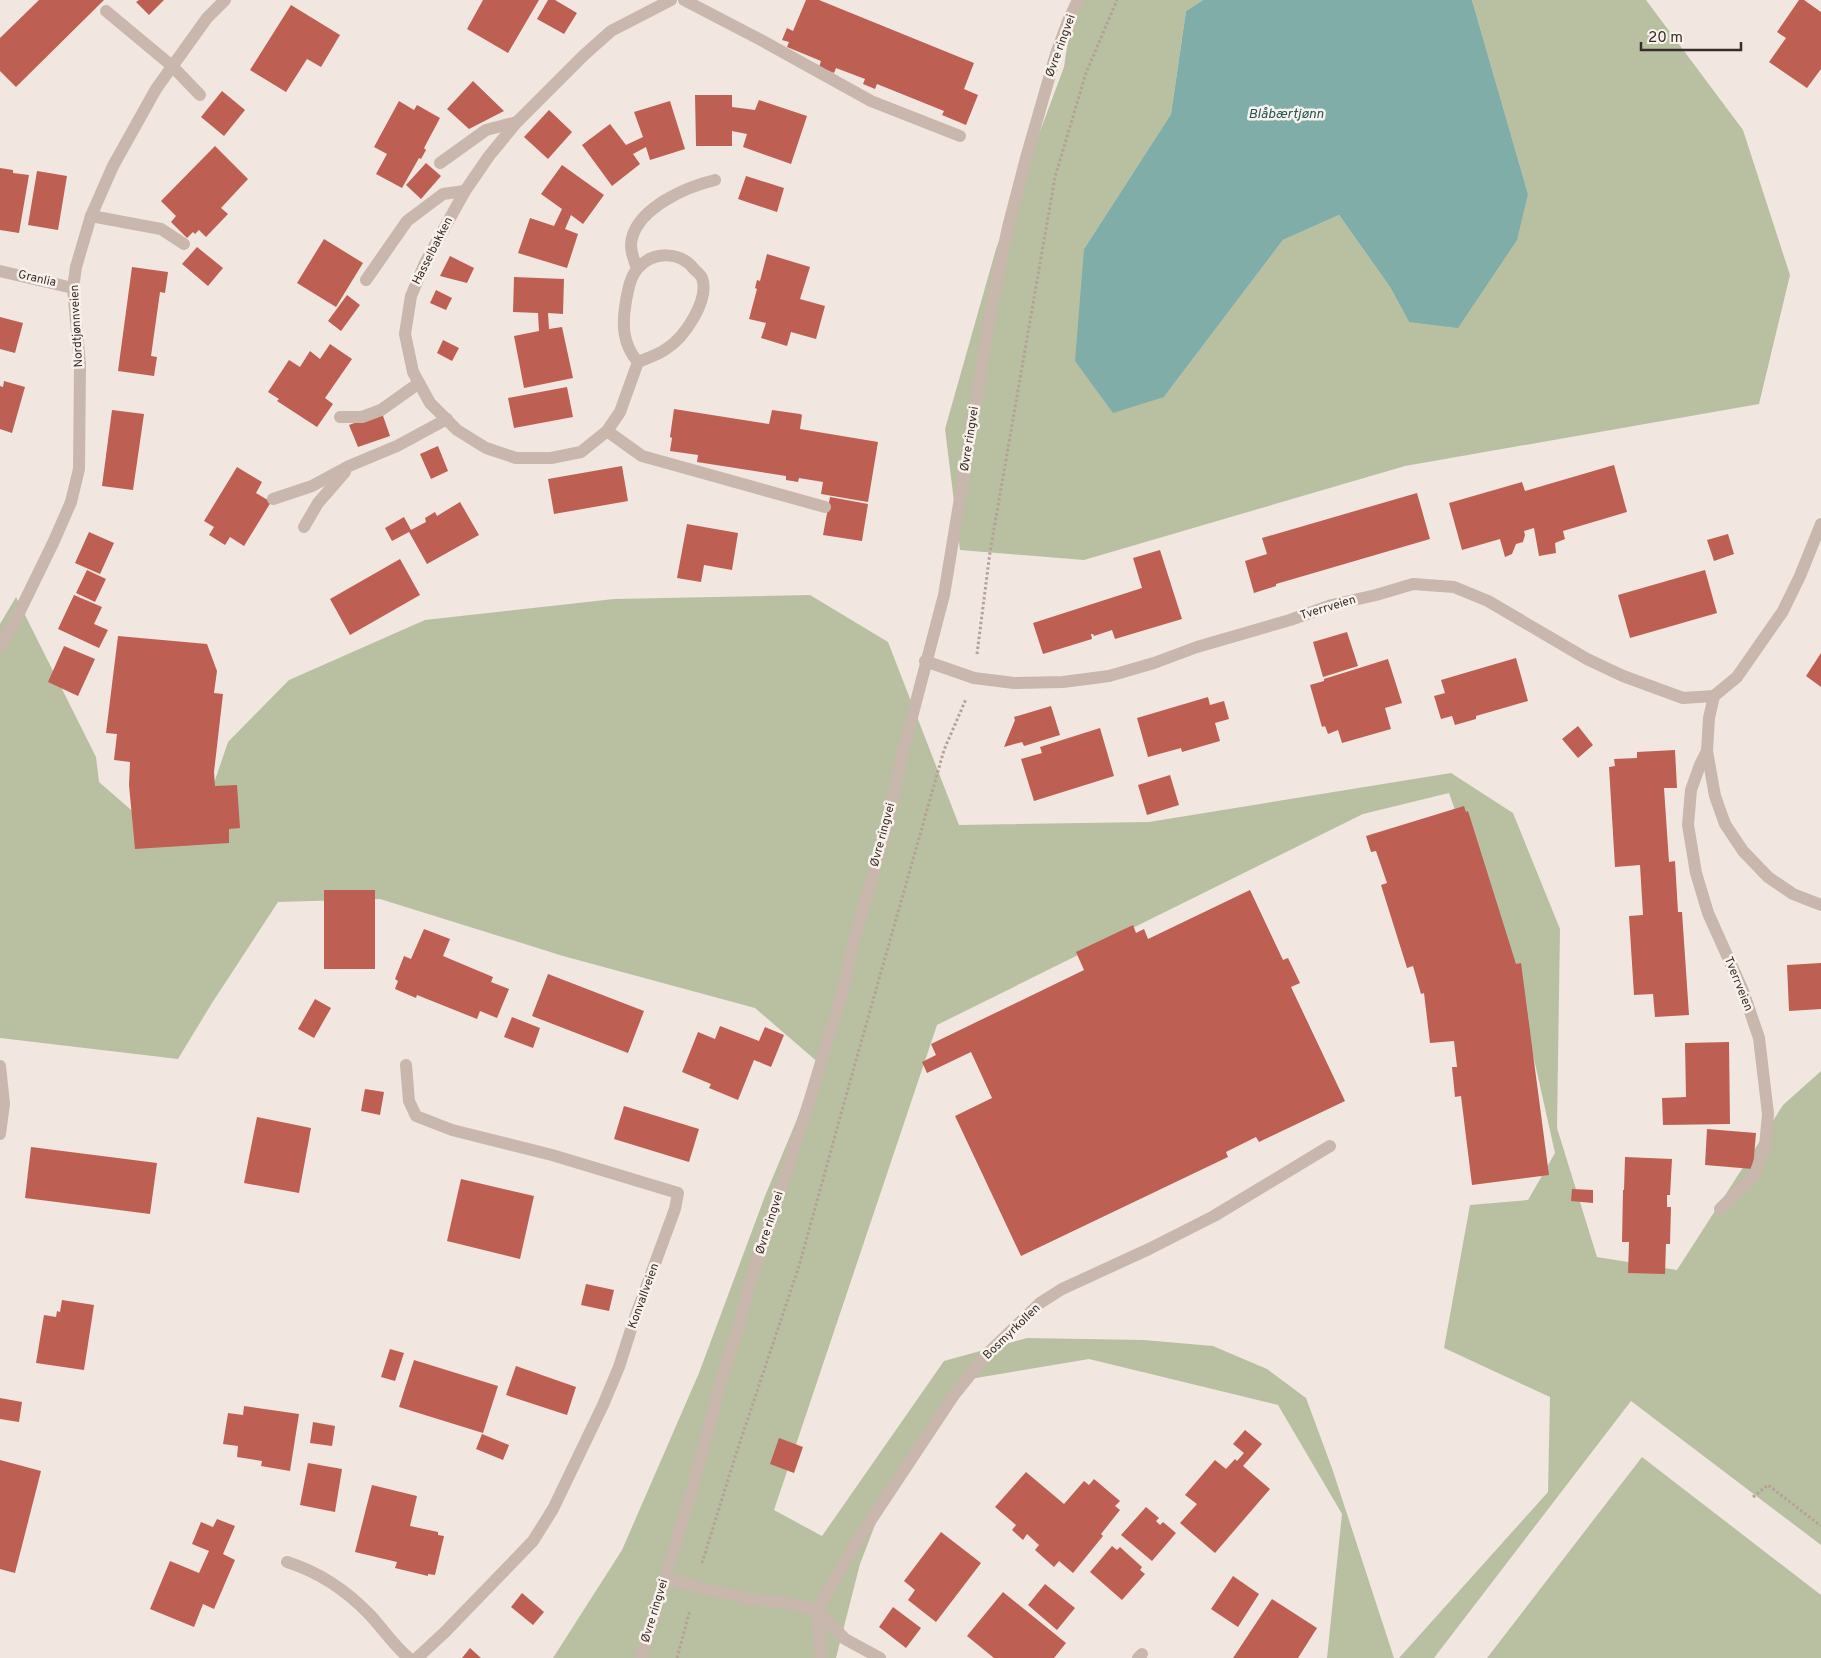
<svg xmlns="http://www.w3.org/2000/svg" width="1821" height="1658" font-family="Overpass,sans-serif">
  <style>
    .green { fill: #b9c0a1 }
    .water { fill: #81ada9 }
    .building { fill: #bd5f52 }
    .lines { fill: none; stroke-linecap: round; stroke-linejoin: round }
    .path { stroke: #b5a097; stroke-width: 3; stroke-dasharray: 2.5 2.5; stroke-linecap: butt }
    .minor { stroke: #c9b6ac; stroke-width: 12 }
    .labels { text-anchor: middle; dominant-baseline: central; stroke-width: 5; stroke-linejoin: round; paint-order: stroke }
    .street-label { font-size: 12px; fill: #382d2b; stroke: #f9f2ec }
    .water-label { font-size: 14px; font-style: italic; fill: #235754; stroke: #f9f2ec }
  </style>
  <rect width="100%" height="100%" fill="#f1e7e0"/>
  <g class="green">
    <polygon points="1074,0 1203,0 1186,11 1171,114 1084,249 1164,397 1283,240 1339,215 1390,287 1409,322 1528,194 1472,0 1646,0 1743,130 1790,275 1759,404 1405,466 1084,560 960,550 945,429 996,249 1064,67"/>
    <polygon points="810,595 888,642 959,825 1149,822 1451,773 1513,813 1560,929 1557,1128 1597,1257 1677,1270 1783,1105 1821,1071 1821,1545 1631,1401 1434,1658 1399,1658 1548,1492 1550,1397 1444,1348 1470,1205 1528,1200 1555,1153 1520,996 1449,793 1363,814 937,1025 774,1510 822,1536 944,1361 1027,1338 1144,1340 1213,1346 1267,1369 1306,1398 1333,1471 1394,1658 1327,1658 1342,1514 1278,1405 1089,1359 964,1380 880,1512 860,1564 836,1658 553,1658 622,1550 699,1373 765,1196 820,1064 755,1008 563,956 380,899 278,902 212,1003 178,1059 0,1038 0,624 16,597 96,757 99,782 145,822 213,786 228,742 289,680 425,620 614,599"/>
    <polygon points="1642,1457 1821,1595 1821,1658 1487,1658"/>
  </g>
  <polygon class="water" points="1203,0 1472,0 1528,194 1517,240 1458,328 1409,322 1390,287 1339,215 1283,240 1164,397 1113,413 1075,361 1084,249 1171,114 1186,11"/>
  <g class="building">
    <polygon points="39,0 104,0 16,87 0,71 0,38"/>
    <polygon points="139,0 164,0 149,15 136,2"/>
    <polygon points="483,0 539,0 508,53 467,29"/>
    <polygon points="548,0 555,0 577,13 564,34 537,19"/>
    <polygon points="806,0 819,0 974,63 964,89 978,95 966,125 942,115 944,111 877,84 875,89 863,84 865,79 836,68 834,73 819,67 821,61 787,47 789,42 782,40 787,28 793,31"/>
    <polygon points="1799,0 1804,0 1821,12 1821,69 1807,88 1769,62 1786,38 1777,32"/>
    <polygon points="291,5 340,35 321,67 307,59 286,92 250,70"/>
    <polygon points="473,81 504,111 469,129 447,109"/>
    <polygon points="222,91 245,110 224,136 201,117"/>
    <polygon points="695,95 732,95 732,107 755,110 759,100 807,116 791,164 743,147 747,134 732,131 732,146 696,146"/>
    <polygon points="399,101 414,110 417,105 440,118 424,148 426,150 421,159 419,158 402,188 376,174 387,154 374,147"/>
    <polygon points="670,101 685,149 650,160 646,147 633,154 640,164 612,186 582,145 610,124 626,145 643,137 634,112"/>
    <polygon points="549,110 572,132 548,159 524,137"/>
    <polygon points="215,146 248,179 221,208 228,214 206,237 199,230 195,234 193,232 187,238 171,222 176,216 161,201"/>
    <polygon points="426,163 441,176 421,199 406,185"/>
    <polygon points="562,165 604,195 583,224 571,215 565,229 578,234 567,268 518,253 530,218 554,226 562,209 541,194"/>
    <polygon points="0,168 13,170 13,173 29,175 19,233 0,230"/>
    <polygon points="37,171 67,176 58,230 28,225"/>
    <polygon points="746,176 784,188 777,212 738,199"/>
    <polygon points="324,239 363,263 336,307 297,283"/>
    <polygon points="197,247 223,268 208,286 182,264"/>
    <polygon points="767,254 810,267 800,299 825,306 816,339 791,332 787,346 761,338 766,323 749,319 757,289 755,288 757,280 760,281"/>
    <polygon points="450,256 474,268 467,283 440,276"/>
    <polygon points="132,267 168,272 165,293 160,292 151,356 157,357 154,376 118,371"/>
    <polygon points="514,277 564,279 563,314 548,313 549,329 562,327 573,378 524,388 514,336 539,331 538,313 513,312"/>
    <polygon points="436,290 452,298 446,310 430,303"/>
    <polygon points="347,295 360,305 341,331 328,321"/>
    <polygon points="0,317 23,323 15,353 0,349"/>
    <polygon points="443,340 459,348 452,361 437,353"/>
    <polygon points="330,344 352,359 325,398 333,404 317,427 277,401 279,399 268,392 289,360 300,367 310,351 320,359"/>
    <polygon points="4,381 25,387 12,433 0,429 0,386 3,387"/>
    <polygon points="567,387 573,417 514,428 508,398"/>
    <polygon points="674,409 769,424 772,410 800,414 802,415 800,429 878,442 868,502 821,494 823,482 799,478 798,482 786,480 786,476 697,462 698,455 670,451 672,438 670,437"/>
    <polygon points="112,410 144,414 133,490 102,486"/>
    <polygon points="382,413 390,436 358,447 349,425"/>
    <polygon points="438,446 448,471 431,479 420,454"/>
    <polygon points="1614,465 1627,512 1563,531 1565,539 1555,543 1556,553 1539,556 1534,528 1524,531 1525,535 1523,542 1516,544 1512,554 1505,557 1500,539 1462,550 1449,503 1522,482 1525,491"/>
    <polygon points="622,466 628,501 554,514 548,479"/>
    <polygon points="237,467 262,482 256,493 271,502 244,546 230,537 225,545 209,535 214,527 204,521"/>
    <polygon points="1417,493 1430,539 1276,584 1276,586 1254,593 1245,561 1267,554 1262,538"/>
    <polygon points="830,497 868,504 862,541 823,535"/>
    <polygon points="460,502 479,535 427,564 409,532 392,541 385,528 404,517 411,530 426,522 425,518 435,512 437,516"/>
    <polygon points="687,524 738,533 732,570 704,565 701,582 677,578"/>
    <polygon points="89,532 114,543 100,574 75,563"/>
    <polygon points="1728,534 1734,554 1714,561 1707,540"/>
    <polygon points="1160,550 1182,619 1115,639 1112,630 1094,636 1093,634 1091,634 1092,639 1043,654 1033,623 1142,588 1133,558"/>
    <polygon points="400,559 420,595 350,635 330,599"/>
    <polygon points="87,570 106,579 95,602 76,593"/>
    <polygon points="1705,570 1717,613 1630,638 1618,595"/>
    <polygon points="74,595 102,607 94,624 108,630 99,648 58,629"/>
    <polygon points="1347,632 1358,666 1323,677 1313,642"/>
    <polygon points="118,636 207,644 217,671 214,693 223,694 214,772 215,786 237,785 240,828 229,829 229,843 135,849 129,785 130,762 114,760 117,734 106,733"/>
    <polygon points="64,646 95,659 78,696 48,682"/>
    <polygon points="1821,653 1821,687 1806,676"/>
    <polygon points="1516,658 1528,701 1476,716 1476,719 1455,725 1452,716 1441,719 1434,696 1445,693 1441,680"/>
    <polygon points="1388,659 1402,703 1385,708 1391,729 1342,743 1338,730 1328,734 1325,726 1322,727 1310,685 1324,681 1324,679"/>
    <polygon points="1208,697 1210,705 1224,701 1229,719 1215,723 1220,741 1182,752 1181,748 1148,757 1137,718"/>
    <polygon points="1051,706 1060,735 1024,746 1022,742 1004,747 1015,720 1014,717"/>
    <polygon points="1578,726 1593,745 1578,758 1562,739"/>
    <polygon points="1100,728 1114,776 1034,801 1021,759 1042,753 1040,747"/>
    <polygon points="1675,750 1677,788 1664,788 1669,862 1675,861 1678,912 1682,912 1689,1015 1655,1017 1653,994 1634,995 1629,916 1643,915 1640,865 1615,867 1609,767 1615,766 1614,759 1637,758 1637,752"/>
    <polygon points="1170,775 1179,805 1147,815 1138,785"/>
    <polygon points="1464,806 1466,812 1468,811 1516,964 1521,963 1549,1175 1472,1185 1461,1096 1455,1097 1452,1067 1457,1067 1454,1041 1430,1043 1424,993 1421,994 1413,966 1407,968 1381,885 1387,883 1376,851 1371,852 1366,836"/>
    <rect x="324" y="890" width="51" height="79"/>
    <polygon points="1250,890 1283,960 1288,958 1300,983 1291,987 1345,1101 1259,1142 1256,1137 1226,1152 1228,1157 1021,1256 955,1116 992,1098 971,1052 927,1073 922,1062 936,1055 931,1044 1084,970 1076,952 1133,925 1136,933 1144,929 1148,939"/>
    <polygon points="424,929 450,939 443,956 493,977 491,982 509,989 497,1018 480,1011 477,1019 417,995 416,998 395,989 398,981 395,979 404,956 411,959"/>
    <polygon points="1821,963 1821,1009 1789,1011 1787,965"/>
    <polygon points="548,974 644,1011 628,1053 532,1016"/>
    <polygon points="315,999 331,1008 314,1038 298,1029"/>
    <polygon points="512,1017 540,1028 533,1048 504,1037"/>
    <polygon points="720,1026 759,1041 765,1027 784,1035 771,1067 754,1060 738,1100 709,1088 711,1084 682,1072 698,1032 715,1039"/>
    <polygon points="1729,1042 1730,1124 1663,1125 1662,1098 1686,1097 1685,1043"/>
    <polygon points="365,1089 384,1092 380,1115 361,1111"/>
    <polygon points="624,1106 699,1129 689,1162 614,1139"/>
    <polygon points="257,1117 311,1128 299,1193 244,1183"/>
    <polygon points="1707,1129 1756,1133 1753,1169 1705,1165"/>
    <polygon points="31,1147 157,1163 150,1214 25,1198"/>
    <polygon points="1625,1157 1672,1159 1670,1195 1667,1195 1667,1207 1671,1207 1670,1244 1666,1244 1665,1274 1628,1273 1629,1242 1622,1242 1623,1190 1624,1190"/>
    <polygon points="461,1179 534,1196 520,1259 447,1241"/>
    <polygon points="1572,1189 1593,1190 1593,1203 1571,1201"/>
    <polygon points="586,1284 614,1290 609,1311 581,1305"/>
    <polygon points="62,1300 94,1305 84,1370 36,1363 44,1315 56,1317 57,1311 60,1312"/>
    <polygon points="390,1349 404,1353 395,1381 381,1377"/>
    <polygon points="414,1360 498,1386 483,1433 399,1407"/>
    <polygon points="516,1366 576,1387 567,1415 506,1395"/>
    <polygon points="0,1398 22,1402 19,1422 0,1419"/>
    <polygon points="244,1406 299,1414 290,1471 261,1466 262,1461 237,1457 238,1446 223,1444 228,1413 243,1415"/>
    <polygon points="313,1422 335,1426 332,1446 310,1443"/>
    <polygon points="1245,1430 1262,1444 1243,1466 1270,1489 1215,1553 1180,1523 1197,1504 1185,1495 1215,1460 1226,1469 1235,1459 1237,1461 1244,1453 1233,1444"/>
    <polygon points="482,1434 509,1445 503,1460 476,1449"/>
    <polygon points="779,1438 803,1447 794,1473 770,1464"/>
    <polygon points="0,1460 41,1471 15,1573 0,1569"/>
    <polygon points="308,1463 342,1469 335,1512 300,1505"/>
    <polygon points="1026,1472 1064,1504 1084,1481 1089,1485 1094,1479 1120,1501 1115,1506 1120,1510 1101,1534 1103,1536 1073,1573 1059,1561 1054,1567 1035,1550 1039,1545 1027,1534 1023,1540 1012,1530 1016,1525 995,1507"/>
    <polygon points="372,1485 417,1496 410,1526 438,1532 438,1535 444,1536 435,1575 428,1574 428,1576 395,1568 397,1562 355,1552"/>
    <polygon points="1146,1507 1159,1518 1156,1521 1160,1525 1163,1522 1176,1533 1152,1561 1121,1535"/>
    <polygon points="217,1519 235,1526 223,1554 235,1560 214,1609 203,1604 194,1627 150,1609 170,1561 199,1573 209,1551 192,1544 201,1522 213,1527"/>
    <polygon points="941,1532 981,1563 936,1622 908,1600 915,1590 904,1581"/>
    <polygon points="1112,1546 1117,1550 1120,1547 1142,1567 1140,1570 1145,1574 1122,1600 1090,1572"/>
    <polygon points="1233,1576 1259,1594 1238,1627 1211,1609"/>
    <polygon points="1045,1584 1075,1608 1057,1630 1028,1605"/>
    <polygon points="1003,1592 1066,1643 1054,1658 994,1658 967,1636"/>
    <polygon points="522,1593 544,1612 533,1625 511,1607"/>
    <polygon points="1272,1599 1317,1628 1298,1658 1233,1658"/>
    <polygon points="893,1607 921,1628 906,1648 879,1627"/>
    <polygon points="470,1648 481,1658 462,1658"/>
  </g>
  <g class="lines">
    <g class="path">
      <polyline points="977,654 990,552 1055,177 1086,73 1117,0"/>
      <polyline points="1753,1497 1768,1485 1821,1526"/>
      <polyline points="702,1563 735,1457 799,1266 851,1078 944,750 966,699"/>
      <polyline points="677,1658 690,1610"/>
    </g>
    <g class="minor">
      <polyline points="684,0 761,40 871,101 960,136"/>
      <polyline points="106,11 172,66 200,95"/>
      <polyline points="440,163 486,130 517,122"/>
      <polyline points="91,216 161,229 184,244"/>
      <path d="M637,269C634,259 629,249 632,238C640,207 686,187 715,180"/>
      <polyline points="0,271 73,288"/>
      <polyline points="366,280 407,221 443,194 465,191"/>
      <path d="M638,362C622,344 622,323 626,301C628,290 630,277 638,268C653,251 680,251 694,269C696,271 701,275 702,278C710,300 684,338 666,349C658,355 647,358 638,362L620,412L607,431L581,452L551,458H516L486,448L457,430L430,403L413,372L405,334L411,296L425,263L465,191L489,156L517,122L583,56L611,31L671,0"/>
      <polyline points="340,417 362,417 381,410 419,383"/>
      <polyline points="607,431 642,456 825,507"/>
      <polyline points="273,499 312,486 349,466 397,446 447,419"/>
      <polyline points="304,527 318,503 345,472"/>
      <polyline points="0,647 16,619 54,541 71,502 79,469 80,365 73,288 76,267 91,216 113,166 156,89 207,18 225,0"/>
      <polyline points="925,661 974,678 1014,683 1063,682 1109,676 1154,663 1197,647 1290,620 1332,605 1376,595 1413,584 1454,587 1488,601 1587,659 1623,676 1683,698 1714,696 1737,677 1783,611 1800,576 1821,524"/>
      <polyline points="1714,696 1709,718 1707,751 1715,796 1725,824 1743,851 1768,877 1793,894 1821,905"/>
      <polyline points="1707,751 1700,765 1691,790 1688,825 1696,873 1708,913 1743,991 1759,1038 1768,1114 1765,1146 1755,1174 1720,1209"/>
      <polyline points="406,1065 409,1101 416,1116 452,1130 552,1155 678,1193 675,1209 633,1323 619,1367 603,1405 553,1509 533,1541 445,1632 417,1658"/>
      <polyline points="0,1066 4,1104 0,1134"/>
      <path d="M287,1562C319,1572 347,1591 370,1615C384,1630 394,1646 409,1658"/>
      <polyline points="665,1579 749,1599 783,1602 817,1610 857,1541 954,1395 986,1355 1040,1303 1062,1289 1149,1249 1214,1216 1330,1146"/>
      <polyline points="817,1610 845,1639 880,1658"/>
      <polyline points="817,1610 821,1658"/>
      <polyline points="641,1658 693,1486 724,1370 739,1326 750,1283 810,1099 845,983 852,946 888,824 901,759 944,595 992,304 1008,227 1026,158 1056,54 1068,21 1078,0"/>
      <polyline points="1138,1658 1142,1654"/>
    </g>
  </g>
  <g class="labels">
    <g class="street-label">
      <text transform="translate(1061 46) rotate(-70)">Øvre ringvei</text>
      <text transform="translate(433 251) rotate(-63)">Hasselbakken</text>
      <text transform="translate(37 279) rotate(13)">Granlia</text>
      <text transform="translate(77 326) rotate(-93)">Nordtjønnveien</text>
      <text transform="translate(970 439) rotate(-81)">Øvre ringvei</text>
      <text transform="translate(1328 608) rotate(-17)">Tverrveien</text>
      <text transform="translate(883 835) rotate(-75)">Øvre ringvei</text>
      <text transform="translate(1738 984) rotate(68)">Tverrveien</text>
      <text transform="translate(770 1223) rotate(-72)">Øvre ringvei</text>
      <text transform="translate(644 1296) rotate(-70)">Konvallveien</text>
      <text transform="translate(1012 1332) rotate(-44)">Bosmyrkollen</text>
      <text transform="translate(655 1611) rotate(-73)">Øvre ringvei</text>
    </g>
    <g class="water-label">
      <text x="1286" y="114">Blåbærtjønn</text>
    </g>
  </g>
  <path d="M1641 42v8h100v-8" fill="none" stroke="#382d2b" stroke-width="2.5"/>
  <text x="1648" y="42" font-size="15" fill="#382d2b" stroke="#f9f2ec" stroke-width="4" paint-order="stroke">20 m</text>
</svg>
